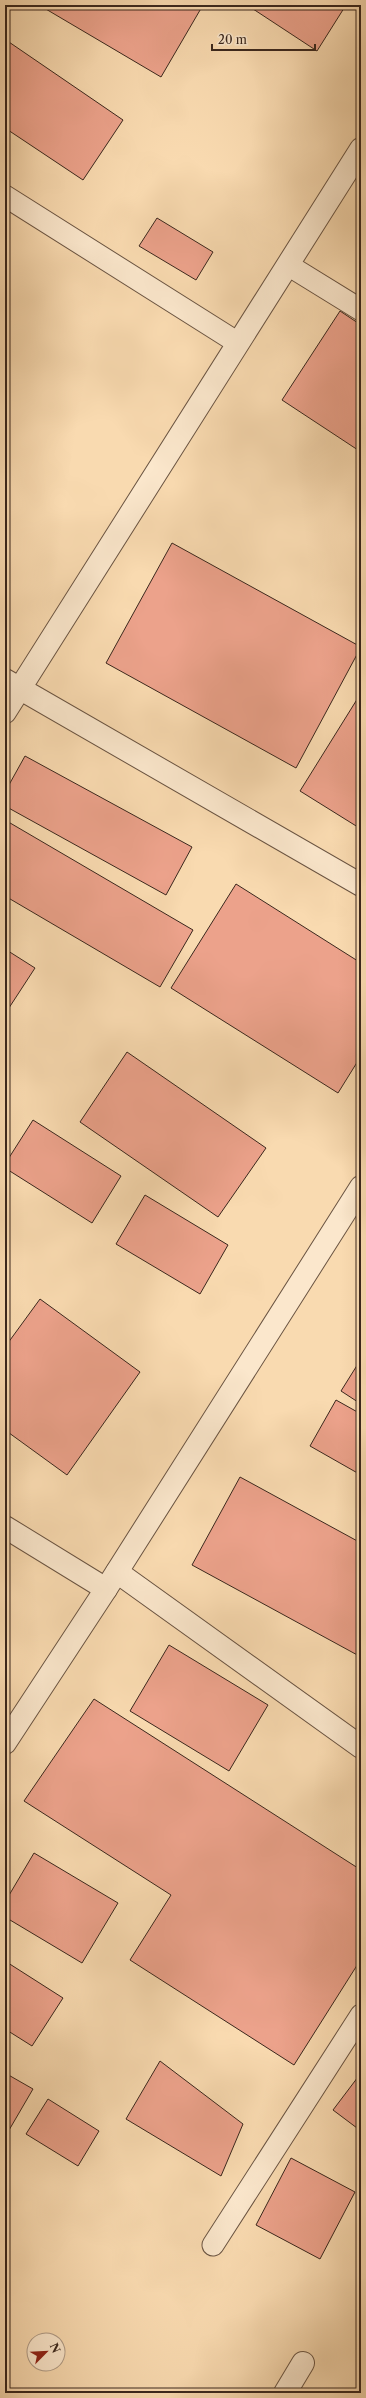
<svg xmlns="http://www.w3.org/2000/svg" width="366" height="2398" font-family="'Libre Caslon Text',serif">
  <style>
    .building { fill: #eca28b; stroke: #3a271d }
    .lines { fill: none; stroke-linecap: round; stroke-linejoin: round }
    .lane-casing { stroke: #6a5442; stroke-width: 23 }
    .street-casing { stroke: #6a5442; stroke-width: 24 }
    .lane { stroke: #fbe7cc; stroke-width: 21 }
    .street { stroke: #fbe7cc; stroke-width: 22 }
  </style>
  <rect width="100%" height="100%" fill="#f9dab0"/>
  <filter id="stains"><feTurbulence type="fractalNoise" baseFrequency=".005" numOctaves="4"/><feColorMatrix values="0 0 0 0 .2 0 0 0 0 .09 0 0 0 0 .02 0 0 0 .5 -.17"/></filter>
  <radialGradient id="worn" r=".72"><stop offset=".6" stop-color="#630" stop-opacity="0"/><stop offset="1" stop-color="#630" stop-opacity=".3"/></radialGradient>
  <g class="building">
    <polygon points="39,5 203,5 161,77"/>
    <polygon points="247,5 346,5 317,51"/>
    <polygon points="6,40 123,120 83,180 5,128"/>
    <polygon points="157,218 213,252 196,280 139,246"/>
    <polygon points="340,311 361,325 361,452 282,400"/>
    <polygon points="172,543 361,647 296,768 106,663"/>
    <polygon points="361,693 361,829 300,791"/>
    <polygon points="25,756 192,847 166,895 5,806 5,792"/>
    <polygon points="5,820 193,930 160,987 5,896"/>
    <polygon points="236,884 361,963 361,1056 338,1093 171,988"/>
    <polygon points="5,949 35,968 5,1014"/>
    <polygon points="127,1052 266,1148 218,1217 80,1122"/>
    <polygon points="33,1120 121,1176 92,1223 5,1168 5,1164"/>
    <polygon points="145,1195 228,1245 200,1294 116,1244"/>
    <polygon points="40,1299 140,1372 67,1475 5,1430 5,1347"/>
    <polygon points="361,1359 361,1404 341,1391"/>
    <polygon points="336,1400 361,1414 361,1475 310,1446"/>
    <polygon points="240,1477 361,1543 361,1657 192,1565"/>
    <polygon points="169,1645 268,1705 229,1771 130,1711"/>
    <polygon points="94,1699 361,1870 361,1959 294,2065 130,1960 171,1895 24,1801"/>
    <polygon points="34,1853 118,1903 82,1963 5,1917 5,1902"/>
    <polygon points="5,1961 63,1998 32,2046 5,2029"/>
    <polygon points="160,2061 243,2124 221,2176 126,2119"/>
    <polygon points="5,2073 33,2089 5,2137"/>
    <polygon points="361,2073 361,2131 333,2110"/>
    <polygon points="48,2099 99,2131 78,2166 26,2134"/>
    <polygon points="291,2158 355,2192 320,2259 256,2225"/>
  </g>
  <g class="lines">
    <g class="lane-casing">
      <g id="lane">
        <polyline points="5,196 238,343"/>
        <polyline points="288,265 361,310"/>
        <polyline points="213,2245 361,2015"/>
      </g>
    </g>
    <g class="street-casing">
      <g id="street">
        <polyline points="5,680 361,885"/>
        <polyline points="5,712 361,149"/>
        <polyline points="5,1527 106,1589"/>
        <polyline points="117,1572 361,1747"/>
        <polyline points="5,1743 106,1589 361,1187"/>
        <polyline points="285,2393 303,2363"/>
      </g>
    </g>
    <use href="#lane" class="lane"/>
    <use href="#street" class="street"/>
  </g>
  <rect width="366" height="2398" fill="none" stroke="#f9dab0" stroke-width="20"/>
  <rect x="6" y="6" width="354" height="2386" fill="none" stroke="#3a271d" stroke-width="2"/>
  <rect x="10" y="10" width="346" height="2378" fill="none" stroke="#3a271d"/>
  <g transform="translate(46 2352) rotate(66)"><circle r="19" fill="#fbe7cc" stroke="#ae9a86"/>
  <path d="M0-3L7 15L0 10L-7 15Z" fill="#8f2418"/>
  <text y="-6" font-size="11" font-weight="bold" text-anchor="middle" fill="#3a271d">N</text>
  </g>
  <path d="M212 44v6h103v-6" fill="none" stroke="#3a271d" stroke-width="2"/>
  <text x="218" y="44" font-size="12" fill="#3a271d" stroke="#fbe7cc" stroke-width="3" paint-order="stroke">20 m</text>
  <rect width="100%" height="100%" filter="url(#stains)"/>
  <rect width="100%" height="100%" fill="url(#worn)"/>
</svg>
